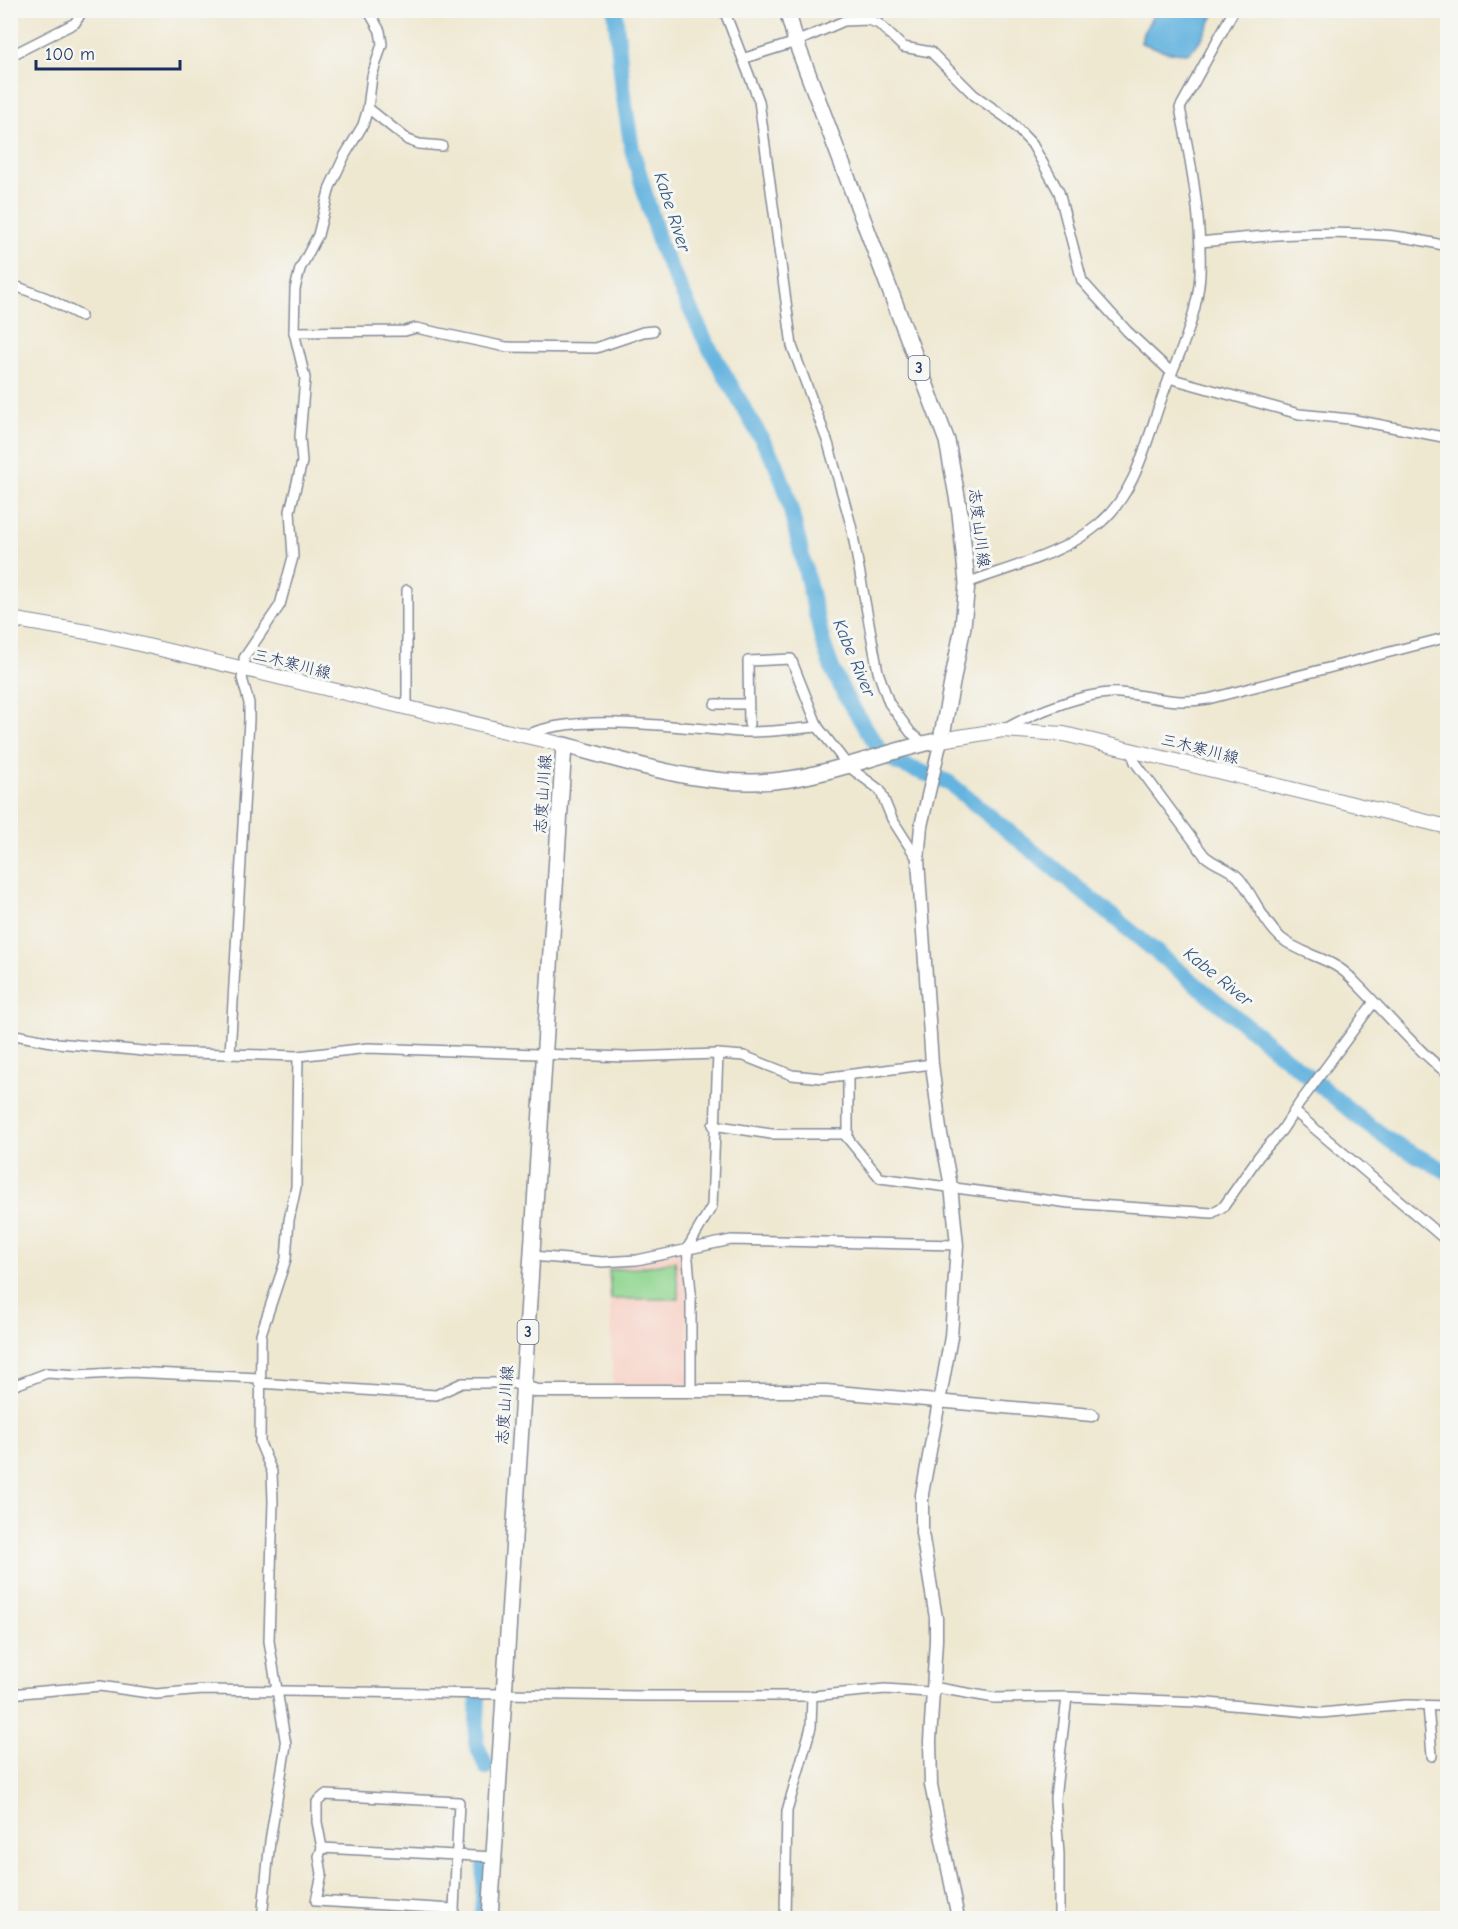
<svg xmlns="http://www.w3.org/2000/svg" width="1458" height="1929" font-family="'Comic Neue','Klee One',sans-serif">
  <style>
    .built { fill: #f7d1c6 }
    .green { fill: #90d690; stroke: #568277; stroke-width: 1.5 }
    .water { fill: #65b4df; stroke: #40729e; stroke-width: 1.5 }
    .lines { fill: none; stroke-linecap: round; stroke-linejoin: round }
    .river { stroke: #65b4df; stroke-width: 16 }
    .minor-casing { stroke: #858c98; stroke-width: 12 }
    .tertiary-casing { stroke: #858c98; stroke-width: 15 }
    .secondary-casing { stroke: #858c98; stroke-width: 16 }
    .primary-casing { stroke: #858c98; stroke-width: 18 }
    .minor { stroke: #fff; stroke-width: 9 }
    .tertiary { stroke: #fff; stroke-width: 12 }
    .secondary { stroke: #fff; stroke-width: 14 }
    .primary { stroke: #fff; stroke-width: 15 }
    .labels { text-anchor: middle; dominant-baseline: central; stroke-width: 6; stroke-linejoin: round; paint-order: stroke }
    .shield { fill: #f6f6f2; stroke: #5d6b8a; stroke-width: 1.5 }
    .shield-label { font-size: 15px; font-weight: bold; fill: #1b2f5e }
    .street-label { font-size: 16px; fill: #1b2f5e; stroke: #f6f6f2 }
    .water-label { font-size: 18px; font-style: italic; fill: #315785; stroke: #f6f6f2 }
  </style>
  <rect width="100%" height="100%" fill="#f6f6f2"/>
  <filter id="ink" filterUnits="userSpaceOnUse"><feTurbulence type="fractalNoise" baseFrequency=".0167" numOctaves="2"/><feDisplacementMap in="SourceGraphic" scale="12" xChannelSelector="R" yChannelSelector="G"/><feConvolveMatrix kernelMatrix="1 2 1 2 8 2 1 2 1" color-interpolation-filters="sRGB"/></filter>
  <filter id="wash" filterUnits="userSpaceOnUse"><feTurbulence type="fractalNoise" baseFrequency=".008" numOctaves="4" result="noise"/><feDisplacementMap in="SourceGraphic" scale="24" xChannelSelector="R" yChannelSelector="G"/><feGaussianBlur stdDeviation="1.35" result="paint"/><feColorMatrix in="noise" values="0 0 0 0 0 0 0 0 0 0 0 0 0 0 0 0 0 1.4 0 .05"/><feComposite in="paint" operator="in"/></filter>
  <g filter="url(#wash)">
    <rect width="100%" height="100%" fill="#efe8d1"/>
    <polygon class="built" points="681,1253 686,1256 689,1383 613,1384 608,1263"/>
    <polygon class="green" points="675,1261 679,1299 611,1299 609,1270 638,1268"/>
    <polygon class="water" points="1156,11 1156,10 1216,11 1202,38 1189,53 1168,52 1141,43 1143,33"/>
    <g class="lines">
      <g class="river">
        <polyline points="615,10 623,92 632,149 661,248 706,342 776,464 787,494 823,643 833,671 847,699 880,750 897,763 948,782 1362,1120 1395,1144 1448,1172"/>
        <polyline points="478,1697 476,1743 486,1767"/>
        <polyline points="482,1918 485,1866"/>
      </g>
    </g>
  </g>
  <g filter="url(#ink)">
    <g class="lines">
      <g class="minor-casing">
        <g id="minor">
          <polyline points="724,10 759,101 792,346 828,443 851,525 878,672 889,703 911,733 924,743"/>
          <polyline points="10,56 75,23 83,10"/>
          <polyline points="745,58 796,42 844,21 869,20 879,24 903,47 931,52 974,95 1008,119 1032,144 1059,192 1082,281 1127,331 1172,373"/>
          <polyline points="368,108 408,140 419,144 442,146"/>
          <path d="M1200,242C1260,236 1323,230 1384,235C1405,236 1427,242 1448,246"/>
          <polyline points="10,284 47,298 81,316"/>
          <polyline points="294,332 405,331 416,328 506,347 596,348 643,332 653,331"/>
          <polyline points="1169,378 1299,414 1350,419 1448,438"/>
          <path d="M967,583C1010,567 1064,554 1099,524C1141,489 1149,426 1169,379C1183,348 1198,309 1200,275C1202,219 1191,162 1180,108L1234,10"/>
          <polyline points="715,704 748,704"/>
          <polyline points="407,709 407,590"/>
          <polyline points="749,724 748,661 791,659 818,727"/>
          <path d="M1005,729C1033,713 1087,691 1120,693C1155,696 1171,705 1208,699L1448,637"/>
          <path d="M525,736C572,711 685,728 739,732C765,733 792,729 818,727L849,767L880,790L892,819L918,860"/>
          <path d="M1130,748L1135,762L1204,855C1214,865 1230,868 1239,878C1254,896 1263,922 1281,938C1301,955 1330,957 1349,976C1382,1008 1411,1045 1448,1074"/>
          <polyline points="10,1034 57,1043 154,1052 298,1056 368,1048 626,1057 718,1054 744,1056 792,1075 822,1078 932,1064"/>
          <polyline points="230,1054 249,720 249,703 242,678 245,669 244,658 280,605 293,557 290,511 302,462 300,437 305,378 294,332 295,289 300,269 318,235 330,187 345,155 363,125 368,108 372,76 382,44 380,31 368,10"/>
          <polyline points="848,1076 848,1138"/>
          <polyline points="1294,1111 1448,1242"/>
          <polyline points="713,1125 771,1134 844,1134 880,1178 1069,1203 1212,1213 1224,1206 1259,1156 1282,1130 1299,1104 1374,1002"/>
          <polyline points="532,1256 603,1262 637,1260 731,1240 957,1245"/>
          <polyline points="259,1383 436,1395 462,1383 512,1383 524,1387"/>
          <polyline points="10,1387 47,1373 78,1375 131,1372 259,1378"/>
          <polyline points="691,1390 691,1293 687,1249 712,1206 718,1054"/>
          <polyline points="10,1694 100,1686 156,1694 203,1690 642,1696 812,1696 885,1689 928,1692 938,1688 995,1698 1067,1697 1197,1702 1321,1713 1406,1705 1448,1706"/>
          <polyline points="1428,1706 1432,1756"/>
          <polygon points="325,1795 459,1802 454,1909 316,1901 322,1874 319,1856 322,1848 317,1822 317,1802"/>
          <polyline points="322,1848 494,1857"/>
          <polyline points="262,1918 270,1841 286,1745 269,1641 273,1501 272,1472 260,1443 261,1334 286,1259 289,1220 296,1187 298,1056"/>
          <polyline points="785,1918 787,1811 811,1727 812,1696"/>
          <polyline points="1059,1918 1059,1854 1055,1798 1067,1697"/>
        </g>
      </g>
      <g class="tertiary-casing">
        <g id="tertiary">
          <polyline points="941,740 921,826 918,860 932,1064 940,1129 951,1186 957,1245 951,1337 922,1494 922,1533 936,1618 936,1640 930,1741 931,1785 958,1918"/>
          <polyline points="524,1387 537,1391 826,1391 1092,1415"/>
        </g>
      </g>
      <g class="secondary-casing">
        <g id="secondary">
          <polyline points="10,619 93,633 564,745"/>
          <polyline points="941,740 1003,730 1064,734 1448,827"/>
        </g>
      </g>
      <g class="primary-casing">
        <path id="primary" d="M490,1918L564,745C636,764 715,791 790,779C842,771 889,750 941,740L963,626L967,583L960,513L947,441L796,42L787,10"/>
      </g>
      <use href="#minor" class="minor"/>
      <use href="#tertiary" class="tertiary"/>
      <use href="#secondary" class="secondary"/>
      <use href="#primary" class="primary"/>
    </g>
  </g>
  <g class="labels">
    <g class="shield">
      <rect x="908.5" y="356" width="21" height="24" rx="4.5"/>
      <rect x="517.5" y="1320" width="21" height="24" rx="4.5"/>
    </g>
    <g class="shield-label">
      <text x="919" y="368">3</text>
      <text x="528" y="1332">3</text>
    </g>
    <g class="street-label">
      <text transform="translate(979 528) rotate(83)">志度山川線</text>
      <text transform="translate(292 664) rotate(14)">三木寒川線</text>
      <text transform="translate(1200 749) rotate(14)">三木寒川線</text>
      <text transform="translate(543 794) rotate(-86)">志度山川線</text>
      <text transform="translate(505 1405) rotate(-86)">志度山川線</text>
    </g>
    <g class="water-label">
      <text transform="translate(672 212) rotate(72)">Kabe River</text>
      <text transform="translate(854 658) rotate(67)">Kabe River</text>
      <text transform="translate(1218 977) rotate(39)">Kabe River</text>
    </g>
  </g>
  <rect width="1458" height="1929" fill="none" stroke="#f6f6f2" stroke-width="36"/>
  <path d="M36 60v9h144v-9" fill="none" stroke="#1b2f5e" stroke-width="3"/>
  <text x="45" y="60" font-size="18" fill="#1b2f5e" stroke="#f6f6f2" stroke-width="4.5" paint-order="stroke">100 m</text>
</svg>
